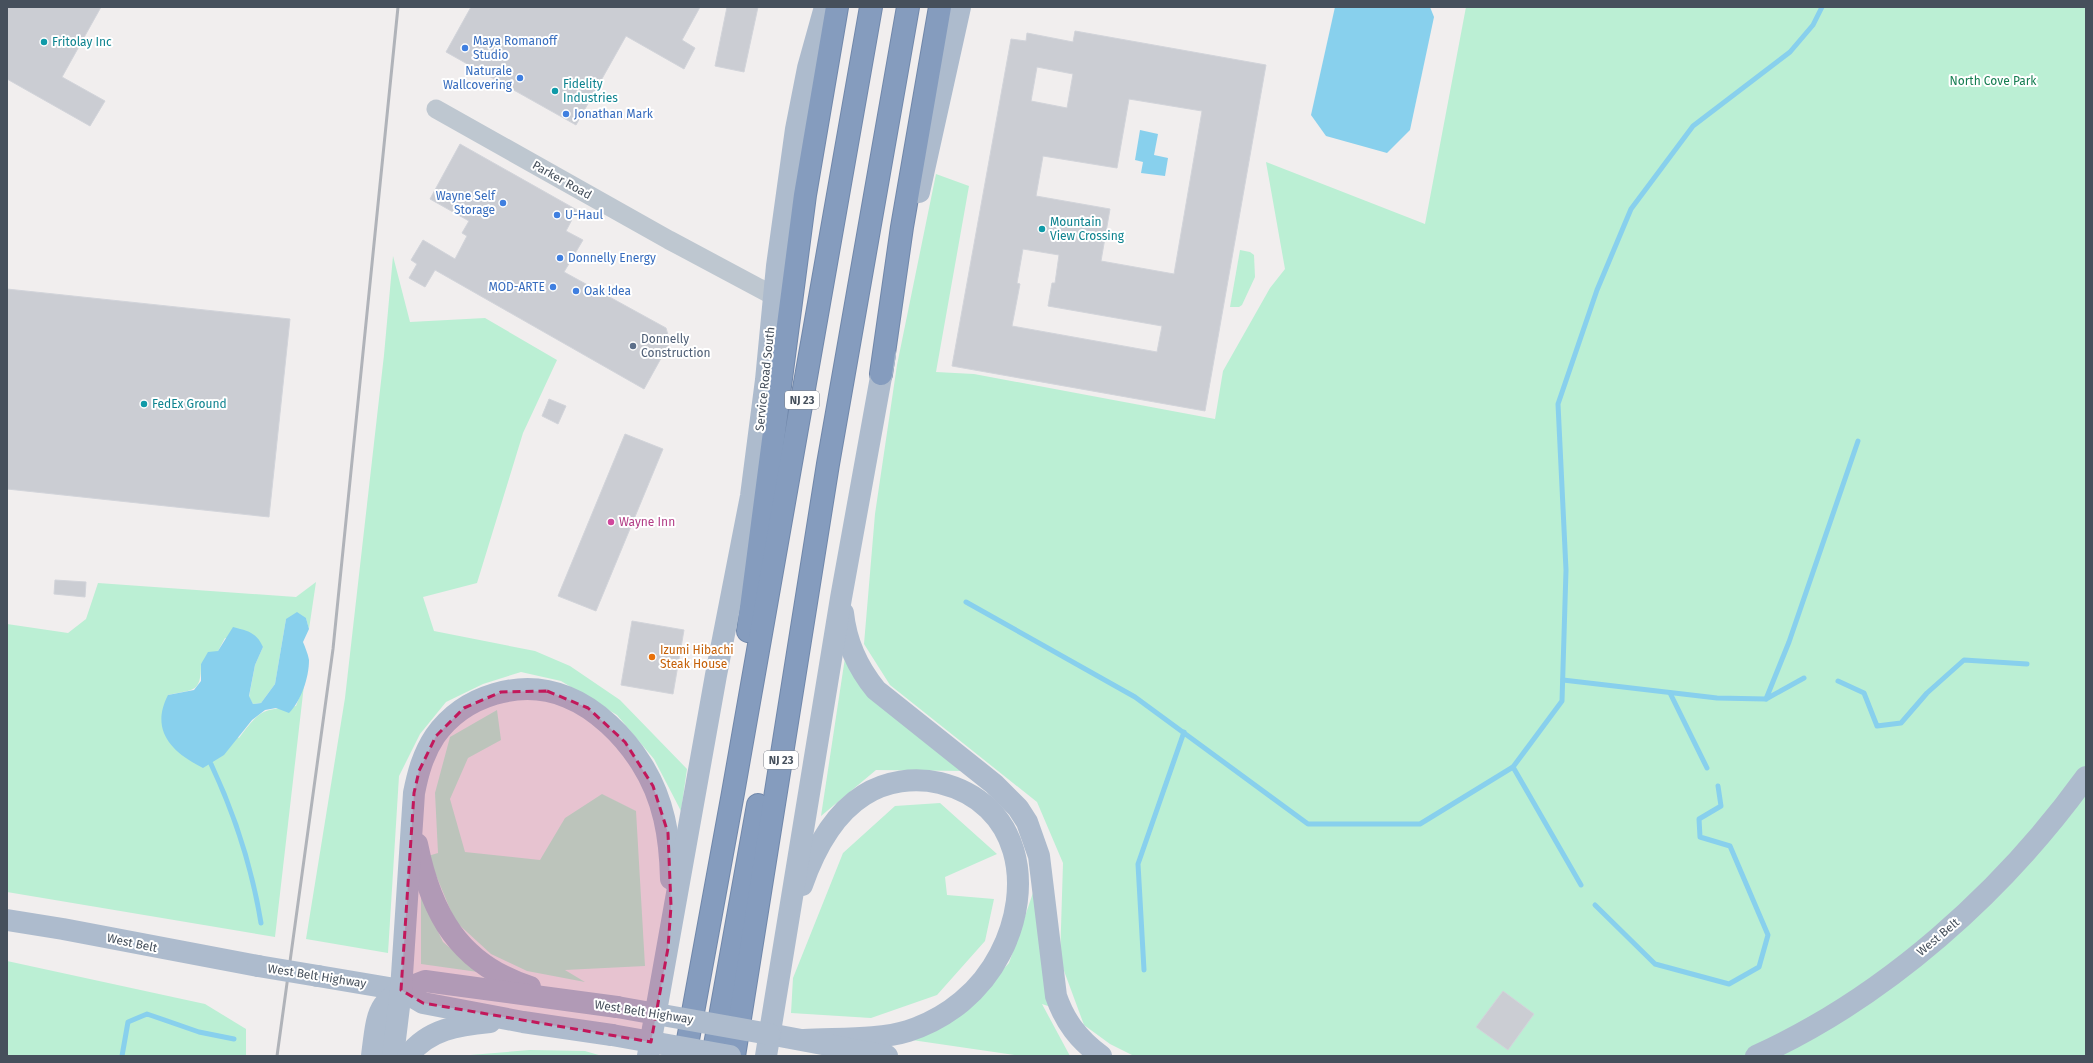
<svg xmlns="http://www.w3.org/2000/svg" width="2093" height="1063" font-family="'Fira Sans',sans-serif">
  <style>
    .green { fill: #bbefd4 }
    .water { fill: #88d0ed }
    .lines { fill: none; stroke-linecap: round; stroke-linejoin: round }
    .stream { stroke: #88d0ed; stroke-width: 5 }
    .building { fill: #cbcdd3; stroke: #d2d4da; fill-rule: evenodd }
    .highway-casing { stroke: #7087aa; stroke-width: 24 }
    .minor { stroke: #bec7d0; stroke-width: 19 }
    .major { stroke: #adbbcd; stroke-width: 22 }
    .highway { stroke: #859cbe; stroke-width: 22 }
    .rail { stroke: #b0b3b9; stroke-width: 3 }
    .major-bridge { stroke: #adbbcd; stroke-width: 22 }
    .marked { fill: #c2185b; fill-opacity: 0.2; stroke: #c2185b; stroke-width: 3; stroke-dasharray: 8 5; stroke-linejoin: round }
    .culture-dot { fill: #0f9aa8; stroke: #fff; stroke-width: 1.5 }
    .shop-dot { fill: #3f7fe0; stroke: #fff; stroke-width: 1.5 }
    .service-dot { fill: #5c6f8a; stroke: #fff; stroke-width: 1.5 }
    .hotel-dot { fill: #d1479c; stroke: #fff; stroke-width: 1.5 }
    .food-dot { fill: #e8710a; stroke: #fff; stroke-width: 1.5 }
    .labels { text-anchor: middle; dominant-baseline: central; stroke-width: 4; stroke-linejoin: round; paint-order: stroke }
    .shield { fill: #fff; stroke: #7e848d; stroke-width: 1 }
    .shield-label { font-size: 11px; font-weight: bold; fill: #46505c }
    .shop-label { font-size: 12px; fill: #366cbe; stroke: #fff; text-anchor: start }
    .culture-label { font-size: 12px; fill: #0d838f; stroke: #fff; text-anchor: start }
    .park-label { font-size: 12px; fill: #167e52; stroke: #fff }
    .street-label { font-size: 12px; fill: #46505c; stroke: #fff }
    .service-label { font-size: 12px; fill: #4e5e75; stroke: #fff; text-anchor: start }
    .hotel-label { font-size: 12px; fill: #b23c85; stroke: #fff; text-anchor: start }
    .food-label { font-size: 12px; fill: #c56008; stroke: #fff; text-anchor: start }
  </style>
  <rect width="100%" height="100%" fill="#f1eeee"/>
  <g class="green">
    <polygon points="1466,7 2086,7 2086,1056 1134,1056 1110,1044 1084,1025 1060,960 1063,863 1037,802 890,685 864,644 875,514 897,365 936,174 969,186 936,372 974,374 1215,419 1223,371 1270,288 1285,269 1266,162 1425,224"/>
    <polygon points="1240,250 1250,252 1254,255 1255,277 1242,305 1239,307 1230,307"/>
    <polygon points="393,256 410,322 485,318 557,360 523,433 477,583 423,597 434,631 535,651 570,666 620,700 687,769 681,811 654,759 617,715 561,681 521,672 483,684 446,702 420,734 399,776 388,953 306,939 345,698 384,355"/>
    <path d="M316,582L309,629L306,618L286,619L275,684L261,703L253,704L249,697L255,665L263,647L225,638L218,651L201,664C201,694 193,689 168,695L239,738C260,710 261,710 296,706L304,685L275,937L7,892V624L68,633L86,619L98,583L296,597Z"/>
    <polygon points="846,651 967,771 876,770 821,816"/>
    <polygon points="497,710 501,740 468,758 450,799 465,852 540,860 565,818 602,794 636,811 645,966 565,970 585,982 527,971 491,954 455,921 428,856 438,853 435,793 450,737"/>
    <polygon points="940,803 997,854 945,877 947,895 994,899 985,941 937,995 871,1018 791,1013 793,978 843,853 895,806"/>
    <polygon points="1036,884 1051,1007 1042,1004 1070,1056 1022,1056 905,1039 962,1013 1009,963"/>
    <polygon points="421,896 443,942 478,972 421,964"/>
    <polygon points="7,961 205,1004 246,1029 246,1056 7,1056"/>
    <polygon points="530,1050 585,1051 602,1056 458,1056"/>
  </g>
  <g class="water">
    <polygon points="1335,7 1430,7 1434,17 1410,130 1387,153 1326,136 1311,115"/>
    <polygon points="1140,130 1158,134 1154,155 1168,158 1165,176 1141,173 1143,162 1135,160"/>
    <path d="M297,612L306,618L309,629L303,642C305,647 308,654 309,660C309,678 301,701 289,713L276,708L265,710L252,720L224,755L203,768C171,752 150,730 168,695L194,690L201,681V664L208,652L218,651L233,627C248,631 256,632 263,647L255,665L249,696L253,704L261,703L275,684L286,619Z"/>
  </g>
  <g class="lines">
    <g class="stream">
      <polyline points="966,602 1135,697 1308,824 1420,824 1513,767 1562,701 1566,570 1558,404 1597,290 1631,209 1693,126 1790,52 1813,25 1822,7"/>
      <polyline points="1563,680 1717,698 1766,699 1804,678"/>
      <polyline points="1838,681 1864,693 1877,726 1901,723 1927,693 1964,660 2027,664"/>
      <polyline points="1670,693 1707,768"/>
      <polyline points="1766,699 1789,642 1858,441"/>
      <path d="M211,764C235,815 252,868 261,923"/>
      <polyline points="1513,767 1581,885"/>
      <polyline points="1595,905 1655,964 1729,984 1759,967 1768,935 1730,846 1700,837 1699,819 1721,806 1718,786"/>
      <polyline points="1144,970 1138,864 1184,732"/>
      <polyline points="122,1056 128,1022 147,1014 199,1032 234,1039"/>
    </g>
  </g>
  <g class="building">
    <polygon points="7,7 101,7 62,77 105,101 90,126 7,79"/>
    <polygon points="471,7 700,7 682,40 695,48 684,69 626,36 576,125 446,52"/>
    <polygon points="727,7 758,7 744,72 715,66"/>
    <path d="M1075,31L1266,65L1205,411L952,366L1011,39L1026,41L1027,33L1073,42ZM1037,67L1073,74L1067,108L1031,101ZM1129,99L1202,111L1174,274L1101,261L1110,209L1036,196L1043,156L1117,168ZM1023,249L1059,255L1055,283H1052L1048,306L1162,326L1157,352L1012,326L1020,284L1017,283Z"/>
    <polygon points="460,144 577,210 566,231 583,240 564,272 666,328 670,342 644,389 435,270 425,287 409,278 417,264 411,260 423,240 455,259 467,236 462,233 469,221 430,199"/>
    <polygon points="7,289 290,319 269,517 7,489"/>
    <polygon points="549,399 566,406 558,424 542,416"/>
    <polygon points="625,434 663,449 596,611 558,596"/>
    <polygon points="55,580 86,582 85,597 54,594"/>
    <polygon points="632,621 684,630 673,694 621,685"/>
    <polygon points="1503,991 1534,1014 1508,1050 1476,1027"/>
  </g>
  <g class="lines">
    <g class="highway-casing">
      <g id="highway">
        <polyline points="881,374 902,227 940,7"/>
        <polyline points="748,631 805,195 837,7"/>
        <polyline points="685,1056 733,793 871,7"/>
        <polyline points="713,1056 758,805"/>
        <polyline points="734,1056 828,464 908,7"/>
      </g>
    </g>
    <polyline class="minor" points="436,109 669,240 774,296"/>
    <g class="major">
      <polyline points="919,192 960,7"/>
      <path d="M843,613C846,642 858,668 876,690L994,784L1018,808L1027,822L1039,856L1056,996C1065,1022 1079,1040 1101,1056"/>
      <path d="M417,844C431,914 459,964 530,987"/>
      <path d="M802,885C814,851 832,815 864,795C886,781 914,777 940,783C1021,803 1035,887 1000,954C981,991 948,1018 908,1031C880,1040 835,1038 804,1040"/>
      <polyline points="7,920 63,929 258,966"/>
      <polyline points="318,976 401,990 423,1003 523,1022 612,1035"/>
      <polyline points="769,1034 887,1056"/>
      <path d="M372,1056C378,1007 377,999 425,981L617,1007"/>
      <path d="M393,1056L401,990L414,793C418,773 423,754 435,736C464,695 521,678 567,697C597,709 624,736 641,763C664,799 670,837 671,879"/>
      <path d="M408,1056C428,1029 459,1025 490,1022"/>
      <polyline points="648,1056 716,675 751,496 766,380 777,266 796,129 808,68 825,7"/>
      <polyline points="766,1056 841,598 885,355"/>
      <path d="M1756,1056C1886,997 2003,892 2086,777"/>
    </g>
    <use href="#highway" class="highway"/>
    <polyline class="rail" points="277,1056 333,649 398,7"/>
    <g class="major-bridge">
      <polyline points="258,966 318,976"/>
      <polyline points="617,1007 769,1034"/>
      <polyline points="612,1035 730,1056"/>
    </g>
  </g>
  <path class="marked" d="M547,691L588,708L625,742L653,786L668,833L671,906L668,948L651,1042L423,1003L401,990L414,793L419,771L436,736L464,708L501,692Z"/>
  <g class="culture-dot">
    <circle cx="44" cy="42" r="4"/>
    <circle cx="555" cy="91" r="4"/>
    <circle cx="1042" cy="229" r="4"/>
    <circle cx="144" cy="404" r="4"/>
  </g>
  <g class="shop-dot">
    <circle cx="465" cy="48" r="4"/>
    <circle cx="520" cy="78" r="4"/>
    <circle cx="566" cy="114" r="4"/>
    <circle cx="503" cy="203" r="4"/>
    <circle cx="557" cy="215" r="4"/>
    <circle cx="560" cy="258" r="4"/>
    <circle cx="553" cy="287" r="4"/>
    <circle cx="576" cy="291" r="4"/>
  </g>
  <circle class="service-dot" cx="633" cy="346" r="4"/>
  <circle class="hotel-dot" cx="611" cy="522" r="4"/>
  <circle class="food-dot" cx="652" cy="657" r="4"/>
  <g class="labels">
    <g class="shield">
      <rect x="785" y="391" width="34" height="18" rx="3"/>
      <rect x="764" y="751" width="34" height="18" rx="3"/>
    </g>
    <g class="shield-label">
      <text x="802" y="400">NJ 23</text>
      <text x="781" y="760">NJ 23</text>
    </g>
    <g class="shop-label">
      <text x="473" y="41">Maya Romanoff<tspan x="473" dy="14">Studio</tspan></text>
      <text x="512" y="71" text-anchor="end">Naturale<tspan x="512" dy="14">Wallcovering</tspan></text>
      <text x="574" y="114">Jonathan Mark</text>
      <text x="495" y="196" text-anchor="end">Wayne Self<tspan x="495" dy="14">Storage</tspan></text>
      <text x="565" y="215">U-Haul</text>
      <text x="568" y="258">Donnelly Energy</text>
      <text x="545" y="287" text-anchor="end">MOD-ARTE</text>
      <text x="584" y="291">Oak !dea</text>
    </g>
    <g class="culture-label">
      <text x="52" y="42">Fritolay Inc</text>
      <text x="563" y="84">Fidelity<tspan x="563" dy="14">Industries</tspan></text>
      <text x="1050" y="222">Mountain<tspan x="1050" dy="14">View Crossing</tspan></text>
      <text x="152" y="404">FedEx Ground</text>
    </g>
    <g class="park-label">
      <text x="1993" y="81">North Cove Park</text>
    </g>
    <g class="street-label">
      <text transform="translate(562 180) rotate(29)">Parker Road</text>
      <text transform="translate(765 379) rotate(-84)">Service Road South</text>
      <text transform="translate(1938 937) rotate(-40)">West Belt</text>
      <text transform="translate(132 943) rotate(12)">West Belt</text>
      <text transform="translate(317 976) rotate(9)">West Belt Highway</text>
      <text transform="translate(644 1012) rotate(9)">West Belt Highway</text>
    </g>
    <g class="service-label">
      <text x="641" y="339">Donnelly<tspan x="641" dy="14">Construction</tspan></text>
    </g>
    <g class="hotel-label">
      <text x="619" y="522">Wayne Inn</text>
    </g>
    <g class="food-label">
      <text x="660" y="650">Izumi Hibachi<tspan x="660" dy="14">Steak House</tspan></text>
    </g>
  </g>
  <rect width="2093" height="1063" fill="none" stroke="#46505c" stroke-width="16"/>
</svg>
